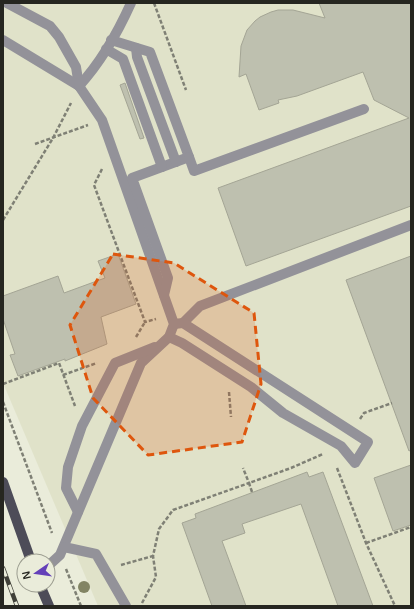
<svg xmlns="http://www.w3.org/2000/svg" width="414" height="609" font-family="Arial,sans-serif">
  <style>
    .built { fill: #e0e2c9 }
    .building { fill: #bec0af; stroke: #a4a595 }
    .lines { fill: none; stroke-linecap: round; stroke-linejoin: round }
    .path { stroke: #7f8075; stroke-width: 2.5; stroke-dasharray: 4 2; stroke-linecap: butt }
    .minor { stroke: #939299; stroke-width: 10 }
    .major { stroke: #4d4c58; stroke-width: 10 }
    .rail-casing { stroke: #404038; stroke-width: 4.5 }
    .rail { stroke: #eaecda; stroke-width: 3; stroke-dasharray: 9; stroke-linecap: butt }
    .tree { fill: #828464 }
    .marked { fill: #de560d; fill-opacity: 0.2; stroke: #de560d; stroke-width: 3; stroke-dasharray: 8 5; stroke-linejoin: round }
  </style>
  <rect width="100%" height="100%" fill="#eaecda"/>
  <polygon class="built" points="3,3 411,3 411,606 98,606 3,383"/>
  <g class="building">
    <polygon points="319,3 411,3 411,206 246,266 218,188 409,118 374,100 363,72 297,96 278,100 279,103 259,110 246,74 239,77 241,46 247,30 255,21 260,17 271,12 278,10 293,10 325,18"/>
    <polygon points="125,83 144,138 140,139 120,85"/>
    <polygon points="118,254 136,304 101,317 107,344 65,361 65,359 18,376 10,355 15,354 3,319 3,296 58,276 64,293 105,278 98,261"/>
    <polygon points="411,256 411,450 409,451 346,280"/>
    <polygon points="411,465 411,525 393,531 374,478"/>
    <polygon points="307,472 309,477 323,472 373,606 338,606 301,504 242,524 245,533 222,541 246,606 212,606 182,523 196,518 195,514"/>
  </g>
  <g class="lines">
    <g class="path">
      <polyline points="154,3 186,90"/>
      <polyline points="35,144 88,125"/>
      <polyline points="102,169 94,185 145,322 156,319"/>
      <polyline points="3,220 53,138 71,103"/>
      <polyline points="136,337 145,322"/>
      <polyline points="63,375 97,363"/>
      <polyline points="3,384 59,363 75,406"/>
      <polyline points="229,392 231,417"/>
      <polyline points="3,402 52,533"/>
      <polyline points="360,419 364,413 392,403"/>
      <polyline points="337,468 366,543 395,606"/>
      <polyline points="252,492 249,483 291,468 323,454"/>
      <polyline points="366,543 411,527"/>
      <polyline points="121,565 153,556"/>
      <polyline points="66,569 81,606"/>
      <polyline points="142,603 156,577 153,556 159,529 173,510 249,483 243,468"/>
    </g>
    <g class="minor">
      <polyline points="7,3 50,26 59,37 76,67 79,86"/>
      <polyline points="3,40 79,86 102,120 174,324 169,337 141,363 60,555 48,566"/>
      <polyline points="111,40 150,52 189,157 132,178 168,278 164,295"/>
      <polyline points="136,48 137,57 176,162"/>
      <polyline points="106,49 123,59 162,167"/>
      <path d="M79,86C101,62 118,32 131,3"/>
      <polyline points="189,157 194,171 364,109"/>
      <polyline points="183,323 200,306 411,225"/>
      <polyline points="169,337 182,343 251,387 283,413 341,446 355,463 368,442 183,323 174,324"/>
      <polyline points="78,512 66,488 68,467 82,426 115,363 155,347"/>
      <polyline points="64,547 96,554 126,606"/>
    </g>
    <g class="major">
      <polyline points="3,482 31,561"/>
      <polyline points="40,585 49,606"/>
    </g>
    <g class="rail-casing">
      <polyline id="rail" points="3,568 17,606"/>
    </g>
    <use href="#rail" class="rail"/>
  </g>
  <circle class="tree" cx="84" cy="587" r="6"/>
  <path class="marked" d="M113,254L174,263L254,313L261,384L242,442L148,455L93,398L70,325Z"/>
  <rect width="414" height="609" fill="none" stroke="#262620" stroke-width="8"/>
  <g transform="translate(36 573) rotate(257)"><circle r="19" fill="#eaecda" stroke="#9c9d90"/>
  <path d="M0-3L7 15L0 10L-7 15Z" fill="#6440b9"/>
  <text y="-6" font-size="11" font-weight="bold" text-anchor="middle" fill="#262620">N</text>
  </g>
</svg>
